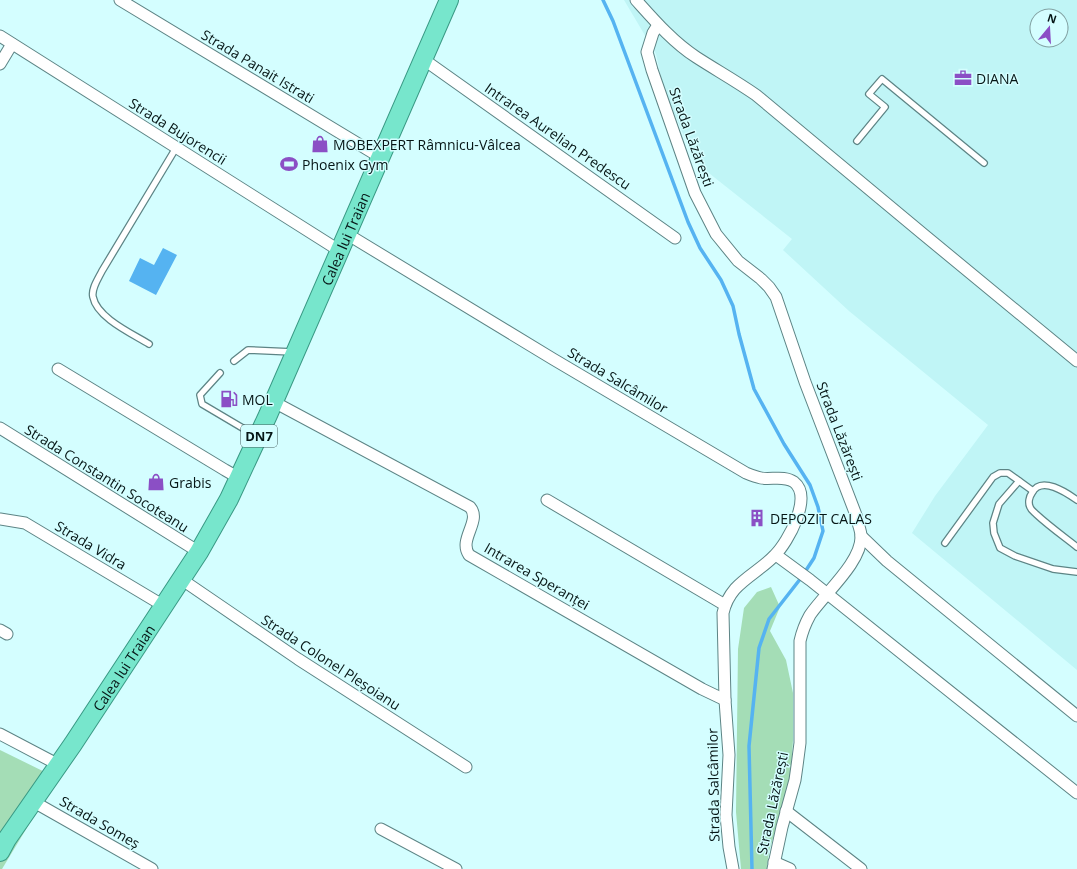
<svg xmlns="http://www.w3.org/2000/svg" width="1077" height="869" font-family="'Open Sans',sans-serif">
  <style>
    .built { fill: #c0f5f6; fill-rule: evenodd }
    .green { fill: #a4ddb6 }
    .water { fill: #55b3f1 }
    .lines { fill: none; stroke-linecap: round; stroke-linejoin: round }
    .stream { stroke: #55b3f1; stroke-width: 3.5 }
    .service-casing { stroke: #5d8485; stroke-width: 8 }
    .minor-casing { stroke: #5d8485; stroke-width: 13 }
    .trunk-casing { stroke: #399984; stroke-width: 20 }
    .service { stroke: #fff; stroke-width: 5.5 }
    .minor { stroke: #fff; stroke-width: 11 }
    .trunk { stroke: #77e6cc; stroke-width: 18 }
    .labels { text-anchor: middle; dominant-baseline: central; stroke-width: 3; stroke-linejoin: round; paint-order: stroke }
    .shield { fill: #d4feff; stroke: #445c5c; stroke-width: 1 }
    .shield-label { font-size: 13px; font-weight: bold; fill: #061616 }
    .street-label { font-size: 14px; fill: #061616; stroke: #d4feff }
    .poi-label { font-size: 14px; fill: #061616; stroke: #d4feff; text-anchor: start }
  </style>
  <rect width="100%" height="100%" fill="#d4feff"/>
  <path class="built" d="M624,0H1077V670L912,533L935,496L988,425L849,311L783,250L792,239L695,162L663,87L656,54ZM1037,16H1061V40H1037Z"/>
  <g class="green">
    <polygon points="771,587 780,607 770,631 786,660 793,693 793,740 791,772 785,800 769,851 767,869 741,869 736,812 738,649 744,608 757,592"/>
    <polygon points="0,750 57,778 2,869 0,869"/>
  </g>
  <polygon class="water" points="163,248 177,255 156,295 129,281 140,258 154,265"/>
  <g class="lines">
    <polyline class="stream" points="603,0 613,21 688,222 700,248 721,280 733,306 739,334 754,389 784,444 810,485 818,507 823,531 814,558 801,578 769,619 759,648 749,746 752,869"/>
    <g class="service-casing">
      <g id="service">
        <polyline points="857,141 885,107 869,94 882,79 984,163"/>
        <path d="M149,344C133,334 97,318 93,297C91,289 98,279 102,271L176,148"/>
        <polyline points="234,361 248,350 293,352"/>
        <polyline points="220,373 200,395 202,404 256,436"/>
        <polyline points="1019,481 999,504 993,523 994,533 1000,548 1015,556 1053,569 1077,572"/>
        <path d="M1077,500C1067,493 1041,475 1032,493C1029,497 1028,503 1030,507C1031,510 1034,512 1036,514C1049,526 1063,536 1077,547"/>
        <polyline points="945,543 993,477 1000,473 1008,473 1033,491"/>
      </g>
    </g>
    <g class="minor-casing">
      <g id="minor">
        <polyline points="120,0 380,157"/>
        <path d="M636,0C654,20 673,42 696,57C716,70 736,81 756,95L923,234L1077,361"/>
        <path d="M658,25L653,33L647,52L652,70L695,193L716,234L738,261L761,279L769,287L776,297L805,382L856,515C857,522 861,530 861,536C862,562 824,594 810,615C805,624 802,632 800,641V743L797,766L795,780L782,827L773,869"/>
        <polyline points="0,36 340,251"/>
        <polyline points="423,59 675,238"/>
        <polyline points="0,64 12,44"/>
        <path d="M347,234L553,359L746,473C751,475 756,477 761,478C771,480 784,475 794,482C813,497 788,542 775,555C763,568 747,576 735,589C729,596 725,604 723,613L725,700L729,755L726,815L729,847L733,869"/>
        <polyline points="58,369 225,470 239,478"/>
        <path d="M274,402L470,507C482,521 458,539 469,555L702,689L725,700"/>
        <polyline points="0,428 199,552"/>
        <polyline points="547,500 725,605"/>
        <polyline points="0,519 25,523 164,606"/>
        <polyline points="861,536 887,561 1077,716"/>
        <polyline points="776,555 810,580 1077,793"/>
        <polyline points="181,579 298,659 466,767"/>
        <polyline points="0,630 7,634"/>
        <polyline points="0,734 59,765"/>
        <polyline points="34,802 152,869"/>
        <polyline points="786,811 861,869"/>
        <polyline points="381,829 456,869"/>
        <polyline points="774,862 790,869"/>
      </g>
    </g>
    <g class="trunk-casing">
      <g id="trunk">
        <path id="s1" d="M0,852L7,839L73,744L199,552L229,499L268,415L449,0"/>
      </g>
    </g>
    <use href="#service" class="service"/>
    <use href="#minor" class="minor"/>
    <use href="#trunk" class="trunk"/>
  </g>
  <defs>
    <g id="office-bare" transform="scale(1.38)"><path d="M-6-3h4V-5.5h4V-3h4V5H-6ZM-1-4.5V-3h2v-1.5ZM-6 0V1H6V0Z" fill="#8b4fc5" stroke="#d4feff" stroke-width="2.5" paint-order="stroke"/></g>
    <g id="shop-bare" transform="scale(1.38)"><path d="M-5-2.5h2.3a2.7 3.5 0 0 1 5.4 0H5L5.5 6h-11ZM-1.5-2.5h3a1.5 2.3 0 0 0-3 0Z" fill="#8b4fc5" stroke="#d4feff" stroke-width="2.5" paint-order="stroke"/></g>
    <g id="stadium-bare" transform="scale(1.38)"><path d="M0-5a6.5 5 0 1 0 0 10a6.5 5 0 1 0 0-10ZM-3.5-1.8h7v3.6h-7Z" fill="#8b4fc5" stroke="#d4feff" stroke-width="2.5" paint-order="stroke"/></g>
    <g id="fuel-bare" transform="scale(1.38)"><path d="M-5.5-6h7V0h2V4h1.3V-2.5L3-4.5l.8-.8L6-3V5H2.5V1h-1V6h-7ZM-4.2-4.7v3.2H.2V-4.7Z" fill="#8b4fc5" stroke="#d4feff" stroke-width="2.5" paint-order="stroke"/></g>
    <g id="building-bare" transform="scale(1.38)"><path d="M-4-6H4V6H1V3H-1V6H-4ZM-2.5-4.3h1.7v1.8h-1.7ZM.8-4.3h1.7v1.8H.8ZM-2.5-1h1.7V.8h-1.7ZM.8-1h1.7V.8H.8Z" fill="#8b4fc5" stroke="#d4feff" stroke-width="2.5" paint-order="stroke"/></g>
  </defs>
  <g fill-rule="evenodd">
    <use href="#office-bare" x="963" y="78"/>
    <use href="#shop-bare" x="320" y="144"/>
    <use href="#stadium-bare" x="289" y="164"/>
    <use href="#fuel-bare" x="229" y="399"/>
    <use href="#shop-bare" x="156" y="482"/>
    <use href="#building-bare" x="757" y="518"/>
  </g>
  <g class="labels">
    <rect class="shield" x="241" y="425" width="36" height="22" rx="3"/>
    <g class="shield-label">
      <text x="259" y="436">DN7</text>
    </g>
    <g class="street-label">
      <text transform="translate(258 66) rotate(31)">Strada Panait Istrati</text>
      <text transform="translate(178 131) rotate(32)">Strada Bujorencii</text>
      <text transform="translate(558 136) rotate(35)">Intrarea Aurelian Predescu</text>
      <text transform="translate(692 137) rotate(70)">Strada Lăzărești</text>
      <text stroke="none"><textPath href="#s1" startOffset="706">Calea lui Traian</textPath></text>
      <text transform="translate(618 380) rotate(31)">Strada Salcâmilor</text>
      <text transform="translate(840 431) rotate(69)">Strada Lăzărești</text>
      <text transform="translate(107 478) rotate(32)">Strada Constantin Socoteanu</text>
      <text transform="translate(91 545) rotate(31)">Strada Vidra</text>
      <text transform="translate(537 576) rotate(30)">Intrarea Speranței</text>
      <text transform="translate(331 662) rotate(33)">Strada Colonel Pleșoianu</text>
      <text stroke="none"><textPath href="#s1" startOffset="222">Calea lui Traian</textPath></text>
      <text transform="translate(713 785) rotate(-91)">Strada Salcâmilor</text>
      <text transform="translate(772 803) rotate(-78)">Strada Lăzărești</text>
      <text transform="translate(100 822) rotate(30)">Strada Someș</text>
    </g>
    <g class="poi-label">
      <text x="976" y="78">DIANA</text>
      <text x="333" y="144">MOBEXPERT Râmnicu-Vâlcea</text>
      <text x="302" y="164">Phoenix Gym</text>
      <text x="242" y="399">MOL</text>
      <text x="169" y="482">Grabis</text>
      <text x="770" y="518">DEPOZIT CALAS</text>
    </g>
  </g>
  <g transform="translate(1049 28) rotate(18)"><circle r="19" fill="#d4feff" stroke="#82a1a2"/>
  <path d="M0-3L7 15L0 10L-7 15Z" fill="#8b4fc5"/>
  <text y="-6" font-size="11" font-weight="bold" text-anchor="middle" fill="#061616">N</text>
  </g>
</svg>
